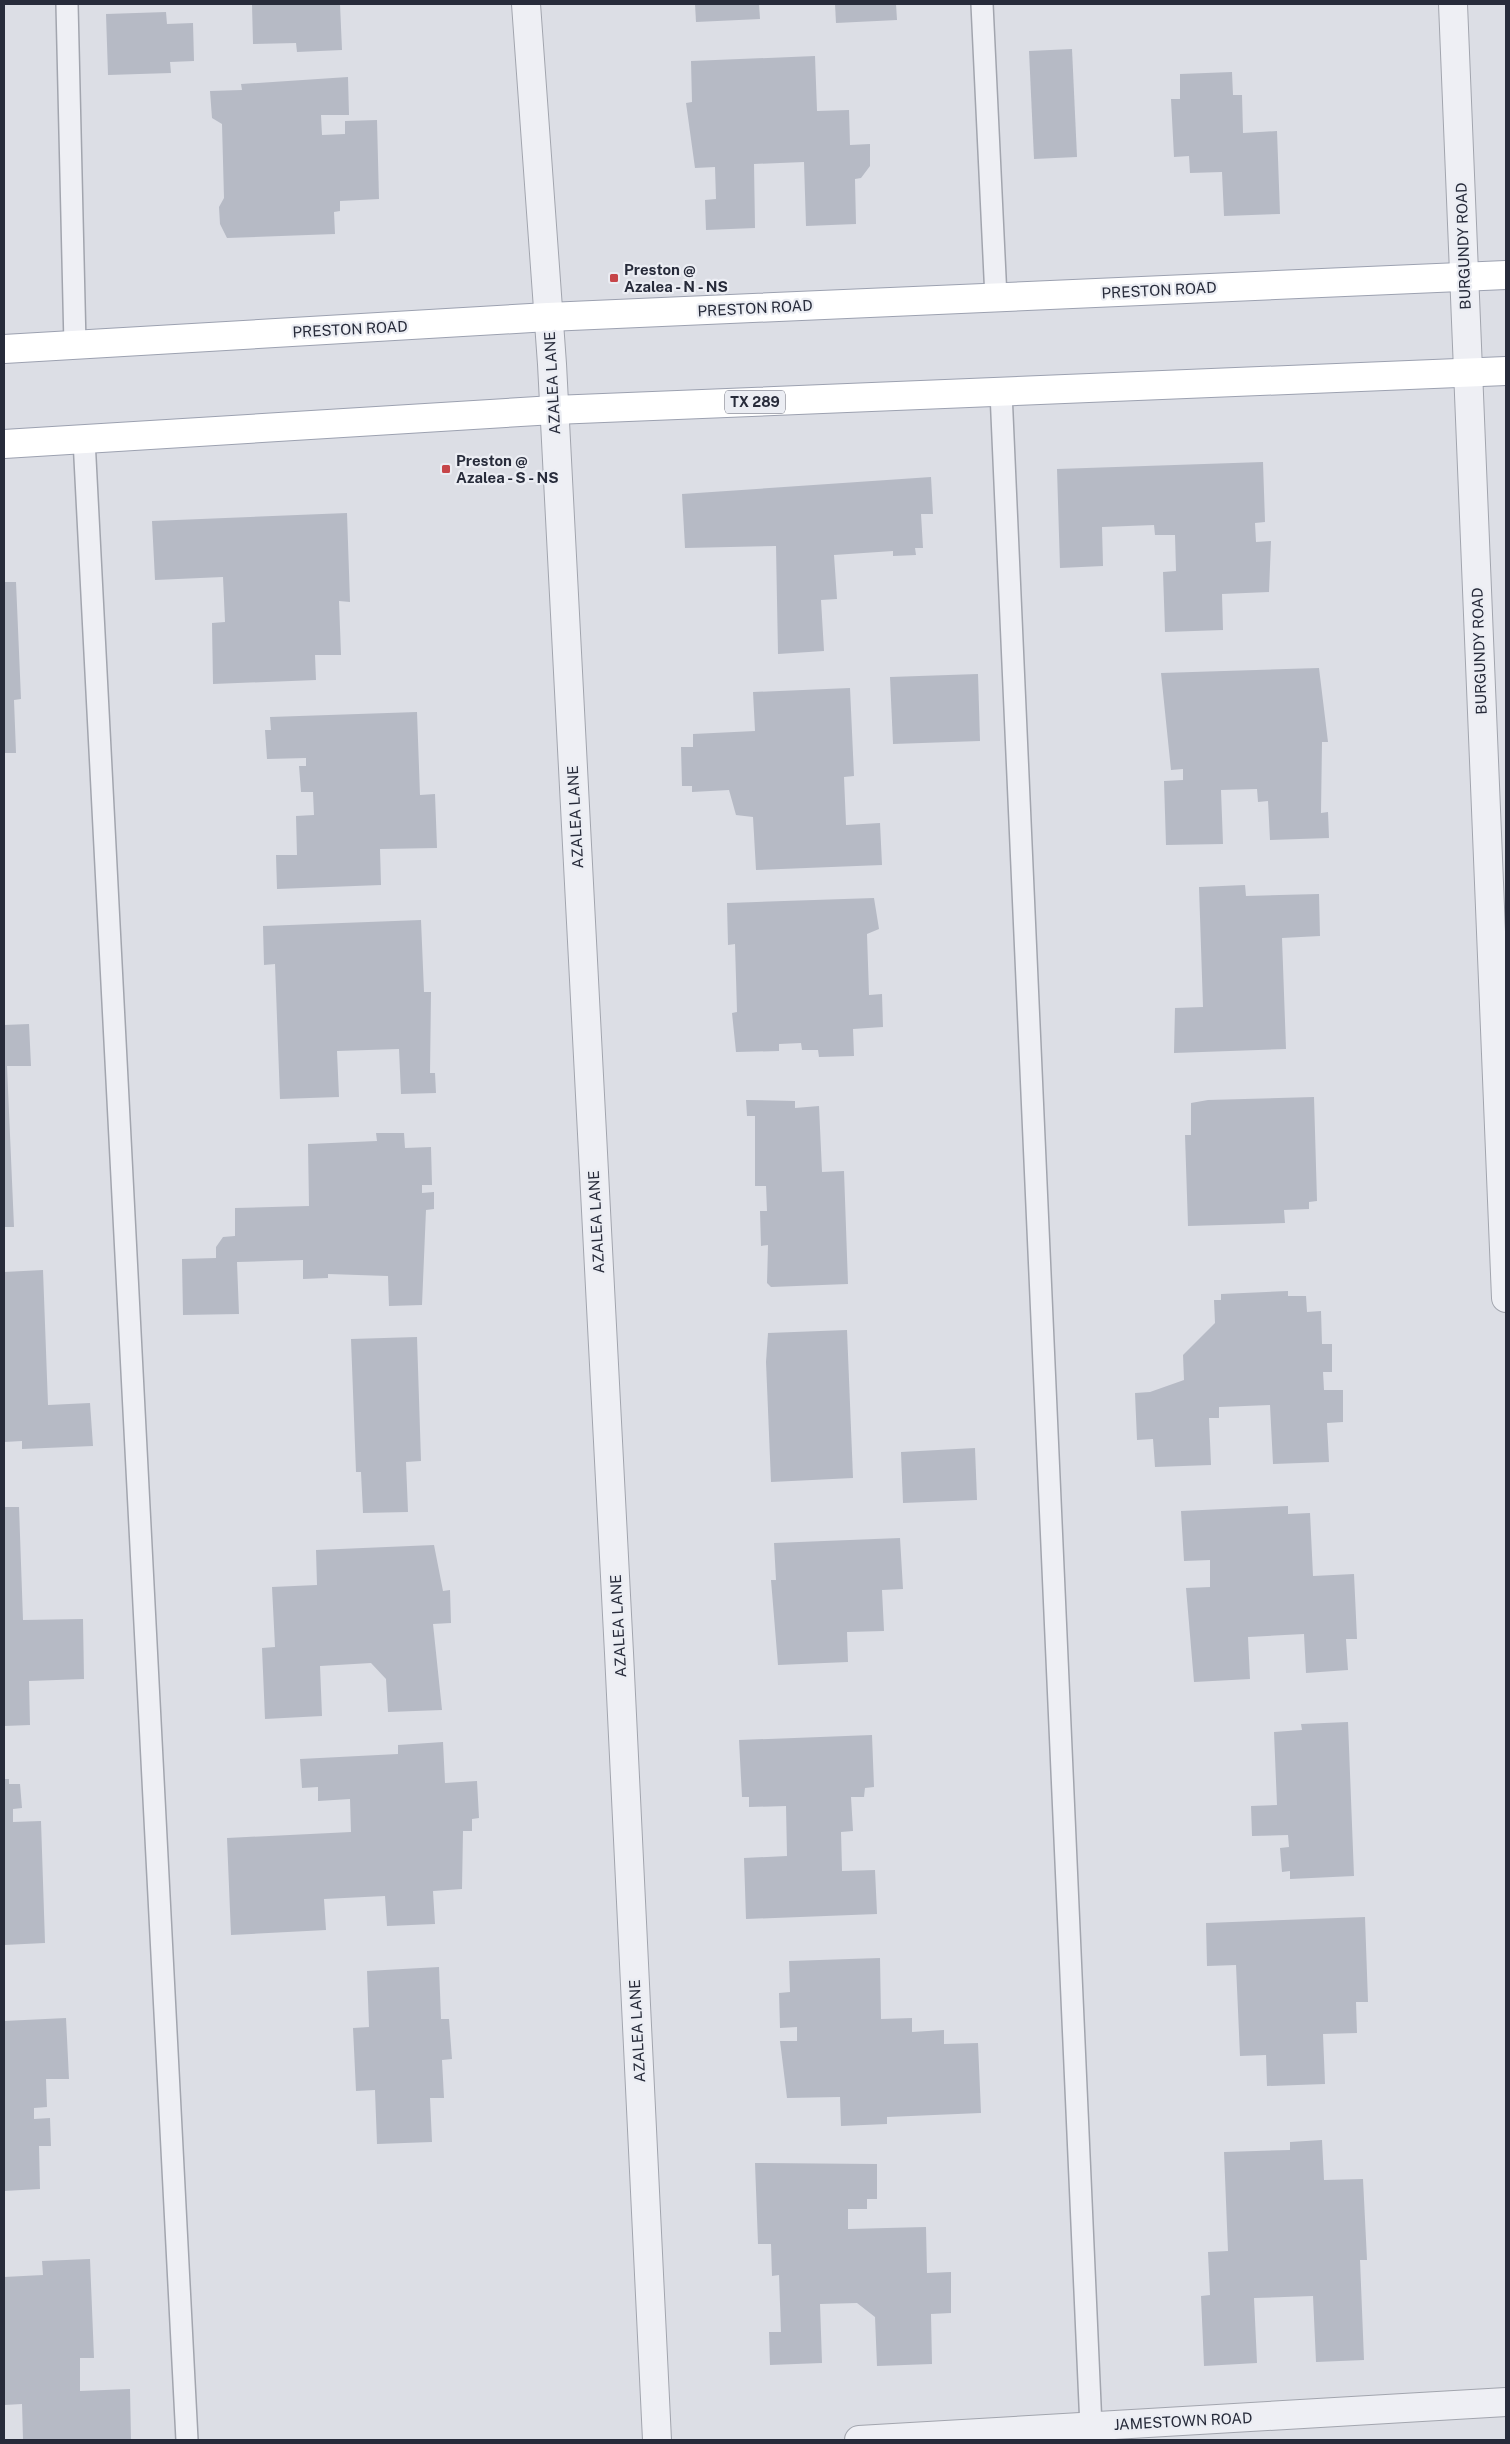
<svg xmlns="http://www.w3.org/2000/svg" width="1510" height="2444" font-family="'Public Sans',sans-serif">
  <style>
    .building { fill: #b6bac5 }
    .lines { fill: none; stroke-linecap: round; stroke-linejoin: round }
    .service-casing { stroke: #a2a5ae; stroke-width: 24 }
    .minor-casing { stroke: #a2a5ae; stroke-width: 30 }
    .primary-casing { stroke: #9ca1b0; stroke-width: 30 }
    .service { stroke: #eeeff4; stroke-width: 21 }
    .minor { stroke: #eeeff4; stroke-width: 28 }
    .primary { stroke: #fff; stroke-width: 28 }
    .poi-dot { fill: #c64549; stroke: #ebedf3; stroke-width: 2 }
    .labels { text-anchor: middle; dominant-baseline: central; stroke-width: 4.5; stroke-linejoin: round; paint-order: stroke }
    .shield { fill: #ebedf3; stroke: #626572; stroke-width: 1 }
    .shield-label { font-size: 14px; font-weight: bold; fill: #272b3a }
    .street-label { font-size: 15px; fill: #272b3a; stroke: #ebedf3 }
    .poi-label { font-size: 15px; font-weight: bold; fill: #272b3a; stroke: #ebedf3; text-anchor: start }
  </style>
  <rect width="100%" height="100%" fill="#dcdee5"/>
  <g class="building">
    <polygon points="252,4 340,4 342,50 297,52 296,43 253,44"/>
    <polygon points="695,4 759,4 760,19 696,22"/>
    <polygon points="835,4 896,4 897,20 836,23"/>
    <polygon points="166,12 167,24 193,23 194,61 170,62 171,73 108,75 106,14"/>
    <polygon points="1072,49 1077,157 1034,159 1029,51"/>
    <polygon points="815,56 817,111 849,110 850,145 870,144 870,166 861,178 855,179 856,224 806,226 804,162 754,164 755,228 706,230 705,200 716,199 715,167 695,168 686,103 692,102 691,61"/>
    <polygon points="1232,72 1233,95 1242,95 1243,133 1277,131 1280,214 1224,216 1222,172 1190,173 1189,156 1174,157 1171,99 1180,99 1180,74"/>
    <polygon points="348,77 349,115 321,115 322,135 345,134 345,121 377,120 379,199 340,201 340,211 334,212 335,234 227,238 220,224 219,207 224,198 222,124 212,118 210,91 242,90 241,84"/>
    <polygon points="1263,462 1265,522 1255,523 1256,542 1271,541 1269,592 1222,594 1223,630 1165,632 1163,572 1176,571 1175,535 1155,535 1154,525 1102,527 1103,566 1060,568 1057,469"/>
    <polygon points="931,477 933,514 921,514 923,548 915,548 916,555 893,556 893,551 834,555 837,599 821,600 824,651 778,654 776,546 685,548 682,494"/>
    <polygon points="347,513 350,602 339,601 341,655 315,655 316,680 213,684 212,623 225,622 223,577 155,580 152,521"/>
    <polygon points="4,582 16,582 21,699 14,700 16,753 4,753"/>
    <polygon points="1319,668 1328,742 1322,742 1321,813 1328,812 1329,838 1270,840 1268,801 1258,802 1257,789 1221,790 1223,844 1166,845 1164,781 1183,780 1183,769 1171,770 1161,673"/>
    <polygon points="978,674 980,741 893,744 890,677"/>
    <polygon points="850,688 854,776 844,777 846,825 880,823 882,865 756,870 753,817 736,815 729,790 692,792 692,786 682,786 681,747 693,747 693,734 755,731 753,692"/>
    <polygon points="417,712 420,795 435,794 437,848 380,849 381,885 277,889 276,855 297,855 296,816 314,815 313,792 301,792 299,766 306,766 306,758 267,759 265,730 271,730 270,717"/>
    <polygon points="1245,885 1246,896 1319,894 1320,936 1282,938 1286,1049 1174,1053 1175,1008 1203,1007 1199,887"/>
    <polygon points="874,898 879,929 867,934 869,995 882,994 883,1027 853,1029 854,1056 819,1057 818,1050 802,1050 801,1043 779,1044 779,1051 736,1052 732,1013 737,1012 735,944 728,945 727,903"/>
    <polygon points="421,920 424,992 431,992 430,1073 435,1073 436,1093 401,1094 399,1049 337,1051 339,1097 280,1099 275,964 264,965 263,926"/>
    <polygon points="29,1024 31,1066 7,1066 14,1227 4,1227 4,1025"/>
    <polygon points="1314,1097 1317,1201 1309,1202 1309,1209 1284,1210 1285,1223 1188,1226 1185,1135 1191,1135 1191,1103 1208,1100"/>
    <polygon points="746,1100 795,1101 795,1108 819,1106 822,1172 844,1171 848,1284 771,1287 767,1283 768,1245 761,1246 760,1211 767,1211 766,1186 755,1186 755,1116 747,1116"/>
    <polygon points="376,1133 404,1133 405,1148 431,1147 432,1185 422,1185 422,1193 434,1192 434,1209 426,1210 422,1305 389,1306 388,1276 328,1274 328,1278 303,1279 303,1260 237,1262 239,1314 183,1315 182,1259 216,1258 216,1247 223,1237 235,1236 235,1208 309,1206 308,1144 377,1141"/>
    <polygon points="43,1270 48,1405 90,1403 93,1446 22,1449 22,1441 4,1442 4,1272"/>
    <polygon points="1288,1291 1288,1296 1306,1296 1307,1312 1321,1311 1322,1344 1332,1344 1332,1372 1323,1372 1324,1390 1343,1390 1343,1422 1327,1423 1329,1462 1273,1464 1270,1405 1219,1407 1219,1418 1209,1418 1211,1465 1155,1467 1153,1439 1137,1440 1135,1393 1150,1392 1184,1380 1183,1355 1215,1323 1214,1300 1221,1300 1221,1294"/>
    <polygon points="847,1330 853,1478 771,1482 766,1362 768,1333"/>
    <polygon points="417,1337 421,1461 406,1462 408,1512 363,1513 361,1472 356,1472 351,1339"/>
    <polygon points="975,1448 977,1500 903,1503 901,1452"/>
    <polygon points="1288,1506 1288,1514 1310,1513 1313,1576 1354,1574 1357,1639 1346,1639 1348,1670 1306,1673 1304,1634 1248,1637 1250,1679 1194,1682 1186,1588 1210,1587 1210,1560 1184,1561 1181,1511"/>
    <polygon points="4,1507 19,1507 23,1620 83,1619 84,1679 29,1681 30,1725 4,1726"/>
    <polygon points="900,1538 903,1589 882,1590 884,1631 847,1632 848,1662 778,1665 771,1580 776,1580 774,1543"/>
    <polygon points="434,1545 443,1591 450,1590 451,1623 433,1624 442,1710 388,1712 386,1679 371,1663 320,1666 322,1716 265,1719 262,1648 275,1647 272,1587 317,1585 316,1550"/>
    <polygon points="1348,1722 1354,1876 1290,1879 1290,1871 1282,1872 1280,1848 1289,1847 1288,1835 1252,1836 1251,1806 1277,1805 1274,1732 1302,1730 1301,1724"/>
    <polygon points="872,1735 874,1787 865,1788 864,1797 851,1797 853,1831 841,1832 842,1871 875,1870 877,1914 746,1919 744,1858 787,1856 786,1806 749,1807 749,1797 742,1797 739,1740"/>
    <polygon points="443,1742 445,1783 477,1781 479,1818 472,1819 472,1831 463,1831 462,1889 433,1891 435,1924 387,1926 385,1896 324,1899 326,1930 231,1935 227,1838 351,1832 350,1799 318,1801 318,1787 302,1788 300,1759 398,1754 398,1745"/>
    <polygon points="4,1779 9,1779 9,1784 20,1784 22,1808 13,1809 13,1822 41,1821 45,1943 4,1945"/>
    <polygon points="1365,1917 1368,2002 1356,2002 1357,2033 1323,2034 1325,2084 1267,2086 1266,2055 1240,2056 1236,1965 1207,1966 1206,1923"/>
    <polygon points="880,1958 881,2019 912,2018 912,2032 944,2030 944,2044 978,2043 981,2113 887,2117 887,2124 841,2126 840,2097 787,2098 780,2041 797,2041 797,2027 780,2028 779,1993 790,1992 789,1961"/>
    <polygon points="439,1967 441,2019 449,2019 452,2059 442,2060 444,2098 430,2098 432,2142 377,2144 375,2090 356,2091 353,2028 369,2027 367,1971"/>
    <polygon points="66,2018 69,2079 46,2079 47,2107 34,2108 34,2119 50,2118 51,2146 39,2146 40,2189 4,2191 4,2021"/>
    <polygon points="1322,2140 1324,2180 1363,2179 1367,2260 1360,2260 1364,2360 1316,2362 1313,2296 1254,2298 1257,2363 1204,2366 1201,2296 1210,2295 1208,2252 1228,2251 1224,2152 1290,2150 1290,2142"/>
    <polygon points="755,2163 877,2164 877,2199 867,2199 867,2209 848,2209 848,2229 926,2227 927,2273 951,2272 951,2313 931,2314 932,2364 877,2366 875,2317 857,2303 820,2304 822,2363 770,2365 769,2332 781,2332 779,2275 772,2276 771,2244 758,2244"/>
    <polygon points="90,2259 94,2358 80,2358 80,2391 130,2389 131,2440 23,2440 22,2404 4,2405 4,2277 43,2275 42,2261"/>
  </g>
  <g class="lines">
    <g class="service-casing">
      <g id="service">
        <polyline points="67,4 75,345"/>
        <polyline points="982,4 996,298"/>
        <polyline points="1001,392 1091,2427 1099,2440"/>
        <polyline points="84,439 187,2440"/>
      </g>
    </g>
    <g class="minor-casing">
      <g id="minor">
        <polyline points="526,4 552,364 619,1653 657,2440"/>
        <polyline points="1453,4 1506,1298"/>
        <polyline points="859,2440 1506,2402"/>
      </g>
    </g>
    <g class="primary-casing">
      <g id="primary">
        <polyline points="4,349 548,317 1506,275"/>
        <polyline points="4,444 554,410 1506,371"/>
      </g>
    </g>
    <use href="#service" class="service"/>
    <use href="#minor" class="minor"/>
    <use href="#primary" class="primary"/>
  </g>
  <g class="poi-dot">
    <rect x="609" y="273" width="10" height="10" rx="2.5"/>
    <rect x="441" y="464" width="10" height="10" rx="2.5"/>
  </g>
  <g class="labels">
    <rect class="shield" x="725" y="390.5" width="60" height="23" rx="4"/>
    <g class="shield-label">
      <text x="755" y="402">TX 289</text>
    </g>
    <g class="street-label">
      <text transform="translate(1463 246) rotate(-92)">BURGUNDY ROAD</text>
      <text transform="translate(1159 290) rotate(-3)">PRESTON ROAD</text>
      <text transform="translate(755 308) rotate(-3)">PRESTON ROAD</text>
      <text transform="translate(350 329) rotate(-3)">PRESTON ROAD</text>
      <text transform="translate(552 383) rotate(-93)">AZALEA LANE</text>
      <text transform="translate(1479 651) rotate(-92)">BURGUNDY ROAD</text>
      <text transform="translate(575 817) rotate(-93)">AZALEA LANE</text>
      <text transform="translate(596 1222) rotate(-93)">AZALEA LANE</text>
      <text transform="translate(618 1626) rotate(-93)">AZALEA LANE</text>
      <text transform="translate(637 2031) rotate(-93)">AZALEA LANE</text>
      <text transform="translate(1183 2421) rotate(-3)">JAMESTOWN ROAD</text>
    </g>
    <g class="poi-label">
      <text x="624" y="269">Preston @<tspan x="624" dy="17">Azalea - N - NS</tspan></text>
      <text x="456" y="460">Preston @<tspan x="456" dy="17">Azalea - S - NS</tspan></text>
    </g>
  </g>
  <rect width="1510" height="2444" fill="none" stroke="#272b3a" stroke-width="10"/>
</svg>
